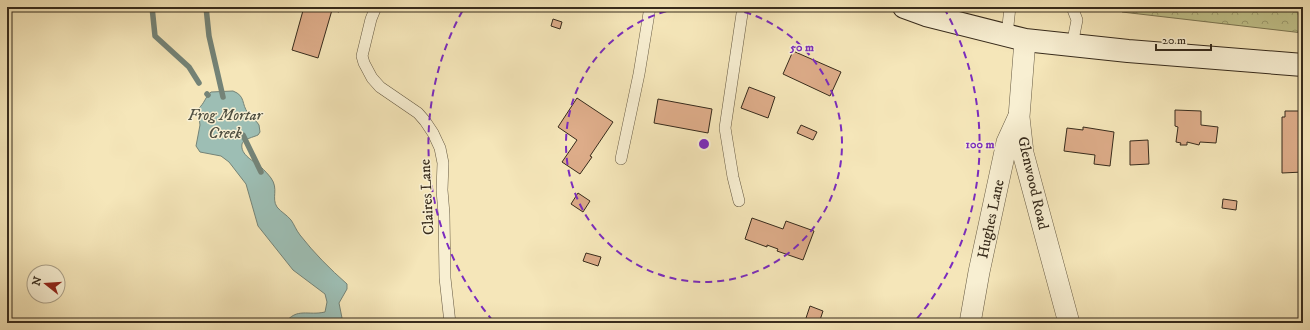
<svg xmlns="http://www.w3.org/2000/svg" width="1310" height="330" font-family="'IM FELL DW Pica',serif">
  <style>
    .forest { fill: url(#forest-crowns); stroke: #7c7754 }
    .water { fill: #9dbeb4; stroke: #748377 }
    .lines { fill: none; stroke-linecap: round; stroke-linejoin: round }
    .stream { stroke: #748377; stroke-width: 5.5 }
    .building { fill: #ddac89; stroke: #372b1c }
    .lane-casing { stroke: #665a43; stroke-width: 12 }
    .street-casing { stroke: #665a43; stroke-width: 22 }
    .secondary-casing { stroke: #372b1c; stroke-width: 24 }
    .lane { stroke: #f8efd2; stroke-width: 11 }
    .street { stroke: #f8efd2; stroke-width: 21 }
    .secondary { stroke: #f8efd2; stroke-width: 22 }
    .ring { fill: none; stroke: #7b2cbf; stroke-width: 2; stroke-dasharray: 7 5 }
    .labels { text-anchor: middle; dominant-baseline: central; stroke-width: 3; stroke-linejoin: round; paint-order: stroke }
    .street-label { font-size: 15px; fill: #372b1c; stroke: #f8efd2 }
    .water-label { font-size: 16px; font-style: italic; fill: #505042; stroke: #f8efd2 }
    .centre { fill: #7b2cbf; stroke: #f8efd2; stroke-width: 2 }
    .ring-label { font-size: 12px; text-anchor: middle; font-weight: bold; fill: #7b2cbf; stroke: #f8efd2; stroke-width: 3; stroke-linejoin: round; paint-order: stroke }
  </style>
  <defs>
    <pattern id="forest-crowns" width="20" height="18" patternUnits="userSpaceOnUse"><rect width="20" height="18" fill="#c1c38c"/><path d="M2 6a3 3 0 1 1 6 0M12 15a3 3 0 1 1 6 0" fill="none" stroke="#9e9f72"/></pattern>
  </defs>
  <rect width="100%" height="100%" fill="#f5e6b9"/>
  <filter id="stains"><feTurbulence type="fractalNoise" baseFrequency=".005" numOctaves="4"/><feColorMatrix values="0 0 0 0 .2 0 0 0 0 .09 0 0 0 0 .02 0 0 0 .5 -.17"/></filter>
  <radialGradient id="worn" r=".72"><stop offset=".6" stop-color="#630" stop-opacity="0"/><stop offset="1" stop-color="#630" stop-opacity=".3"/></radialGradient>
  <polygon class="forest" points="1123,7 1303,7 1303,33 1122,12"/>
  <path class="water" d="M233,91C246,96 241,104 248,113C252,118 256,120 259,125L260,132L258,135C254,137 243,139 242,144C240,155 254,161 261,167C264,170 268,174 271,178C279,189 271,198 277,207C281,212 287,215 291,220C294,224 296,230 300,235C314,253 330,269 347,284V289L339,303L343,323H285C297,307 308,316 325,312L327,302L325,294L293,270L258,226L246,184L229,162L221,156L200,152L196,146L200,125L198,109C205,103 205,97 211,92Z"/>
  <g class="lines">
    <g class="stream">
      <polyline points="152,7 155,36 189,67 199,83"/>
      <polyline points="206,7 209,36 223,97"/>
      <polyline points="207,94 208,95"/>
      <polyline points="243,135 261,172"/>
    </g>
  </g>
  <g class="building">
    <polygon points="304,7 340,7 339,12 332,10 318,58 292,50"/>
    <polygon points="553,19 562,22 560,29 551,26"/>
    <polygon points="793,51 841,72 830,96 783,74"/>
    <polygon points="749,87 775,97 768,118 741,108"/>
    <polygon points="577,98 613,122 590,156 592,157 580,174 562,162 577,140 558,127"/>
    <polygon points="658,99 712,109 708,133 654,123"/>
    <polygon points="1175,110 1201,111 1201,125 1218,127 1216,143 1200,142 1199,145 1187,142 1187,145 1180,145 1181,143 1176,142 1178,127 1175,126"/>
    <polygon points="1285,111 1299,111 1299,117 1303,117 1303,172 1282,173 1282,117 1285,117"/>
    <polygon points="801,125 817,132 813,140 797,133"/>
    <polygon points="1083,127 1114,132 1110,166 1094,164 1095,155 1064,151 1067,128 1083,130"/>
    <polygon points="1148,140 1149,164 1130,165 1130,141"/>
    <polygon points="578,193 590,201 583,212 571,204"/>
    <polygon points="1223,199 1237,201 1236,210 1222,208"/>
    <polygon points="752,218 783,229 786,221 814,231 803,260 777,251 778,249 767,245 767,247 745,239"/>
    <polygon points="586,253 601,257 598,266 583,261"/>
    <polygon points="810,306 823,311 819,323 811,323 805,321"/>
  </g>
  <g class="lines">
    <g class="lane-casing">
      <g id="lane">
        <polyline points="376,7 371,19 362,56 364,63 372,78 380,87 418,113 425,121 433,133 440,148 443,163 442,190 444,214 445,278 450,323"/>
        <polyline points="1072,7 1077,20 1072,45"/>
        <polyline points="1007,35 1010,7"/>
        <polyline points="621,159 639,74 650,7"/>
        <polyline points="739,201 733,177 725,128 743,7"/>
      </g>
    </g>
    <g class="street-casing">
      <g id="street">
        <polyline points="1025,40 1019,117 1023,153 1069,323"/>
        <polyline points="970,323 979,272 1007,142 1018,118"/>
      </g>
    </g>
    <g class="secondary-casing">
      <polyline id="secondary" points="904,7 926,15 1025,40 1128,51 1303,65"/>
    </g>
    <use href="#lane" class="lane"/>
    <use href="#street" class="street"/>
    <use href="#secondary" class="secondary"/>
  </g>
  <g class="ring">
    <path d="M721 7A138 138 0 1 1 687 7"/>
    <path d="M493 321A276 276 0 0 1 464 8M944 8A276 276 0 0 1 915 321"/>
  </g>
  <g class="labels">
    <g class="street-label">
      <text transform="translate(1033 183) rotate(77)">Glenwood Road</text>
      <text transform="translate(427 197) rotate(-93)">Claires Lane</text>
      <text transform="translate(991 219) rotate(-78)">Hughes Lane</text>
    </g>
    <g class="water-label">
      <text x="225" y="115">Frog Mortar<tspan x="225" dy="18">Creek</tspan></text>
    </g>
  </g>
  <circle cx="704" cy="144" r="6" class="centre"/>
  <g class="ring-label">
    <text x="802" y="51">50 m</text>
    <text x="980" y="148">100 m</text>
  </g>
  <rect width="1310" height="330" fill="none" stroke="#f5e6b9" stroke-width="24"/>
  <rect x="8" y="8" width="1294" height="314" fill="none" stroke="#372b1c" stroke-width="2"/>
  <rect x="12" y="12" width="1286" height="306" fill="none" stroke="#372b1c"/>
  <g transform="translate(46 284) rotate(287)"><circle r="19" fill="#f8efd2" stroke="#aba189"/>
  <path d="M0-3L7 15L0 10L-7 15Z" fill="#8f2418"/>
  <text y="-6" font-size="11" font-weight="bold" text-anchor="middle" fill="#372b1c">N</text>
  </g>
  <path d="M1156 44v6h55v-6" fill="none" stroke="#372b1c" stroke-width="2"/>
  <text x="1162" y="44" font-size="12" fill="#372b1c" stroke="#f8efd2" stroke-width="3" paint-order="stroke">20 m</text>
  <rect width="100%" height="100%" filter="url(#stains)"/>
  <rect width="100%" height="100%" fill="url(#worn)"/>
</svg>
